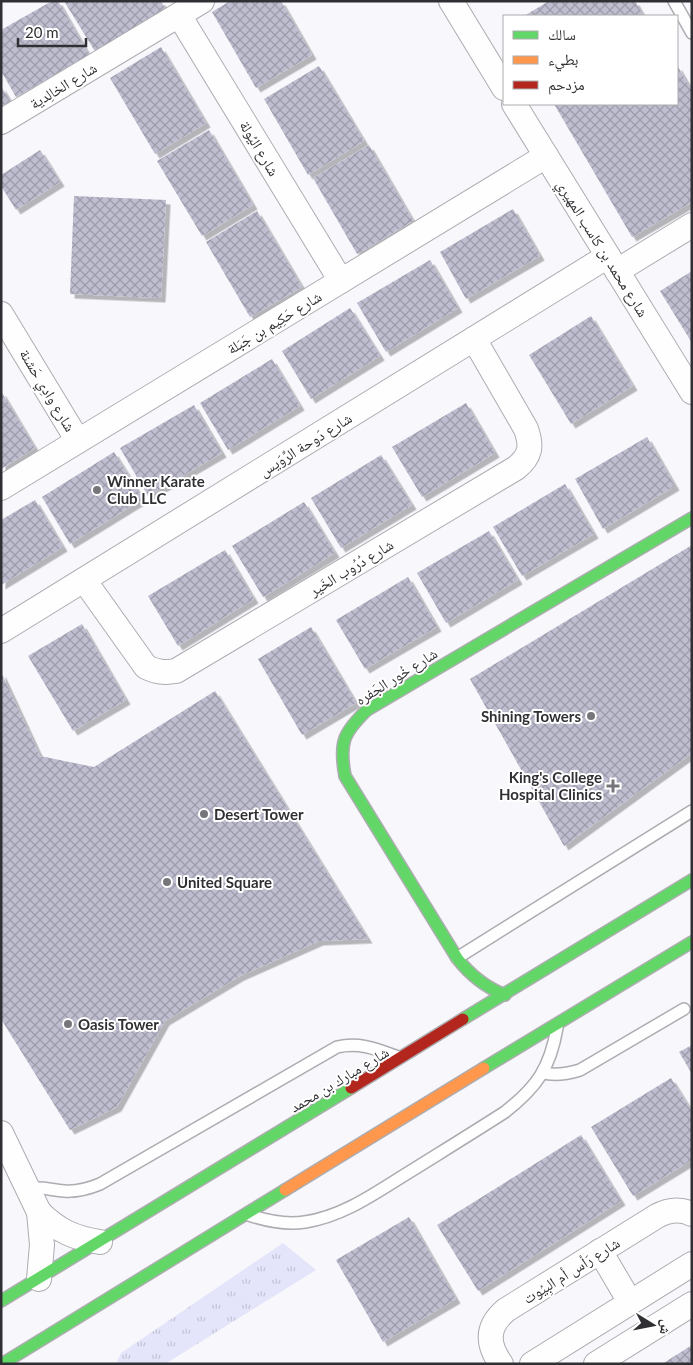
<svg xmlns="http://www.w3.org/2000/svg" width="693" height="1365" font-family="Lato,'Noto Naskh Arabic',sans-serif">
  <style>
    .grass { fill: url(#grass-tufts) }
    .building { fill: url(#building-cross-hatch); filter: url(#shadow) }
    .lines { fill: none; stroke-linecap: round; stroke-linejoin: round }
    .lane-casing { stroke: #adadb1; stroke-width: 14 }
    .street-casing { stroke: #adadb1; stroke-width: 26 }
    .fast-casing { stroke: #adadb1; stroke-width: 14 }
    .slow-casing { stroke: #adadb1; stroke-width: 14 }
    .jam-casing { stroke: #adadb1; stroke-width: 14 }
    .lane { stroke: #fefeff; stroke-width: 11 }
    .street { stroke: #fefeff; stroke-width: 24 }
    .fast { stroke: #63d668; stroke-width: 11 }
    .slow { stroke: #ff974d; stroke-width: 11 }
    .jam { stroke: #b3261e; stroke-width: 11 }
    .poi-dot { fill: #76767a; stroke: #fff; stroke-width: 2 }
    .labels { text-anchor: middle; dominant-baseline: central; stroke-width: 4; stroke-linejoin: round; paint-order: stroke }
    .street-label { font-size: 15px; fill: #303034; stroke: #fff }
    .poi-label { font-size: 15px; font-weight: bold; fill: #303034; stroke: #fff; text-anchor: start }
  </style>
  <defs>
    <pattern id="grass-tufts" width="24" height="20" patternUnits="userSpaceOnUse" patternTransform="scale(1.25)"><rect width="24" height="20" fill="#e4e4fa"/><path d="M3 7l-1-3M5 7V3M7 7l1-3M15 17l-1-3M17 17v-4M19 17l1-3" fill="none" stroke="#c4c4d7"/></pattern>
    <pattern id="building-cross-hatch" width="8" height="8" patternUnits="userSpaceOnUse" patternTransform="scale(1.25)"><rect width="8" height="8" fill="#bfbed1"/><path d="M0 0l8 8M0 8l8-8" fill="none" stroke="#9c9baa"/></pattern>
    <filter id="shadow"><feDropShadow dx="4.5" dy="4.5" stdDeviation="0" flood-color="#0004"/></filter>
  </defs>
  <rect width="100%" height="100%" fill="#f7f7fc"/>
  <polygon class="grass" points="283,1243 316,1270 165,1364 116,1364 121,1353"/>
  <g class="building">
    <polygon points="52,1 58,1 89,55 16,97 1,71 1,30"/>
    <polygon points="64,1 161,1 166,10 96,53"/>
    <polygon points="230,1 281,1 312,55 256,88 212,12"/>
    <polygon points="549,1 635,1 643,15 641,16 524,16"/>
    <polygon points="161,47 206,123 155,154 110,78"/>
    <polygon points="677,65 692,91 692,202 632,237 554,104 677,104"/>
    <polygon points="319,66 364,141 308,175 264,99"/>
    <polygon points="1,86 10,101 1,107"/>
    <polygon points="209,130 253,205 202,236 157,161"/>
    <polygon points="369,145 413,221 357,254 313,178"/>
    <polygon points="40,150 60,182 16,210 1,186 1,175"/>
    <polygon points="74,196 166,200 161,298 70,294"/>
    <polygon points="513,209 540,256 466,299 440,252"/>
    <polygon points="257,211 302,287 250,317 206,242"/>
    <polygon points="430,260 458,308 386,352 357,303"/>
    <polygon points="692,271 692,343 660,291"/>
    <polygon points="350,308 380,356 311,399 282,351"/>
    <polygon points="591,316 633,386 571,424 529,355"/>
    <polygon points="272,359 300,406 228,450 200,403"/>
    <polygon points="1,391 35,448 1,469"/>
    <polygon points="466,403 495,453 422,497 392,447"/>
    <polygon points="194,405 222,453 148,496 120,448"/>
    <polygon points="647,437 675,486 603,529 575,479"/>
    <polygon points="114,452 143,499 70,544 42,497"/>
    <polygon points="381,455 412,505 341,548 311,498"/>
    <polygon points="565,484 594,534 522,576 493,527"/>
    <polygon points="35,500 63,547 1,585 1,520"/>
    <polygon points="304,502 335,553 263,597 232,546"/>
    <polygon points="489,531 518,580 446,623 417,573"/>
    <polygon points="692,545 692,753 564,846 470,679"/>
    <polygon points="225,550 254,599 178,646 148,596"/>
    <polygon points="408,577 437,627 365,669 336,620"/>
    <polygon points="82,624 126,700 73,731 28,656"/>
    <polygon points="311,627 356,703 302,735 258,659"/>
    <polygon points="1,672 40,756 94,767 215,691 368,939 319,941 240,976 165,1021 117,1107 70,1130 1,1019"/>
    <polygon points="692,1045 692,1074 679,1052"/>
    <polygon points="671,1078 692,1112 692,1160 633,1196 591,1127"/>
    <polygon points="581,1135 621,1201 478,1291 437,1225"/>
    <polygon points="409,1217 456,1299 383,1342 336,1260"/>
    <polygon points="692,1345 692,1364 662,1364"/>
  </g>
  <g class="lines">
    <g class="lane-casing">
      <g id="lane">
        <polyline points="674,1 692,33"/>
        <polyline points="457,958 692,811"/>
        <path d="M543,1073C556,1076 567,1074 580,1070L684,1009"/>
        <path d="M28,1189C40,1186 51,1190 64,1191C77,1192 88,1189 100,1184L337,1047C360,1042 376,1049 398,1057"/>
        <path d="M249,1215C267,1221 286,1225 305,1222C345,1216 378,1191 411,1171C443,1151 474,1132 505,1112C537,1087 550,1068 557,1028"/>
      </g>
    </g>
    <g class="street-casing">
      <g id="street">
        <polyline points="451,1 504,88"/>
        <polyline points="179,15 341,281"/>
        <polyline points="514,104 692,392"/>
        <polyline points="1,122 202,1"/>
        <polyline points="617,271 692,225"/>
        <polyline points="1,314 78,441"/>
        <polyline points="1,488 546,156"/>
        <path d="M84,580L146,667C157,672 164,673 176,671L516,468C531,456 532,446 526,429L474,339"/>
        <polyline points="1,631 608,256"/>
        <polyline points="1,1133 39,1212 42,1245 39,1279"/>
        <path d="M39,1212C58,1231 74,1238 100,1242"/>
        <polyline points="600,1251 630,1302"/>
        <path d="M501,1364C487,1344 486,1327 506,1310L657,1216C668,1210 679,1208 692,1214"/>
        <polyline points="532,1364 692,1264"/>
        <polyline points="596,1364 692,1304"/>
      </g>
    </g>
    <g class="fast-casing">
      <g id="fast">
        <path d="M505,995C485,987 470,975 457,958L345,776C339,743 343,733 367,710L692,518"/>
        <polyline points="463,1019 692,880"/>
        <polyline points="484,1068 692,942"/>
        <polyline points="1,1301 351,1088"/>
        <polyline points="2,1364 285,1190"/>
      </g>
    </g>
    <g class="slow-casing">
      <polyline id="slow" points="285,1190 484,1068"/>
    </g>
    <g class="jam-casing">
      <polyline id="jam" points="351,1088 463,1019"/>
    </g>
    <use href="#lane" class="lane"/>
    <use href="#street" class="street"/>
    <use href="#fast" class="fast"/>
    <use href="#slow" class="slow"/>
    <use href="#jam" class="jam"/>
  </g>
  <g class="poi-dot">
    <circle cx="97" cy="490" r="5"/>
    <circle cx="591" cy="716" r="5"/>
    <path d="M610.5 778.5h5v5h5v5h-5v5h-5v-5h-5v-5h5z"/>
    <circle cx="204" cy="814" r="5"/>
    <circle cx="167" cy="882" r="5"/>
    <circle cx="68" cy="1024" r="5"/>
  </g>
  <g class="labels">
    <g class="street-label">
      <text transform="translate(63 85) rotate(-31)">شارع الخالِدية</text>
      <text transform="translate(260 148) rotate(59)">شارع اليُولة</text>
      <text transform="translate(603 248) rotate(58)">شارع محمد بن كاسب المهيري</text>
      <text transform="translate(274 322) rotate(-31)">شارع حَكِيم بن جَبَلة</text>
      <text transform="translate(48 390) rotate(59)">شارع وادِي حَشنة</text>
      <text transform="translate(305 444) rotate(-32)">شارع دَوحة الرِّوَيس</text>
      <text transform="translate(351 567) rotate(-31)">شارع دُرُوب الخَير</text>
      <text transform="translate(396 676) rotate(-32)">شارع خُور الجَفره</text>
      <text transform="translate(339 1079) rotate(-31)">شارع مبارك بن محمد</text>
      <text transform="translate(571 1270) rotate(-32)">شارع رَأس أم البِيُوت</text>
    </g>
    <g class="poi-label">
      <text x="107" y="481">Winner Karate<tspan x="107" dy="17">Club LLC</tspan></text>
      <text x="581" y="716" text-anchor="end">Shining Towers</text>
      <text x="602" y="777" text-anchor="end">King's College<tspan x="602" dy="17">Hospital Clinics</tspan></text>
      <text x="214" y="814">Desert Tower</text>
      <text x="177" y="882">United Square</text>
      <text x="78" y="1024">Oasis Tower</text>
    </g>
  </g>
  <rect width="693" height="1365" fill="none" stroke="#303034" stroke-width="5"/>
  <rect x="503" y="15" width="175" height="90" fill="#ffffff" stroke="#acacae"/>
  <rect x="513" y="31" width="25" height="8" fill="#63d668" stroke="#acacae"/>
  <text x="548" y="40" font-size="15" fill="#303034">سالك</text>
  <rect x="513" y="56" width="25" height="8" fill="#ff974d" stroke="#acacae"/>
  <text x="548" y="65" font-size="15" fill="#303034">بطيء</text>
  <rect x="513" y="81" width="25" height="8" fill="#b3261e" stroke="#acacae"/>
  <text x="548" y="90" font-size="15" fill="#303034">مزدحم</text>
  <g transform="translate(653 1325) rotate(100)" stroke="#ffffff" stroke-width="4" paint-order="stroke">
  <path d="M0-4L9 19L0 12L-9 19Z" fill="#303034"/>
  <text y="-8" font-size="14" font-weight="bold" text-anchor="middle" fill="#303034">ش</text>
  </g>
  <path d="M18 38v8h68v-8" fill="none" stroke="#303034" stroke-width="2.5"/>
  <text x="25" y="38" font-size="15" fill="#303034" stroke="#ffffff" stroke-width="4" paint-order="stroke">20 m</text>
</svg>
